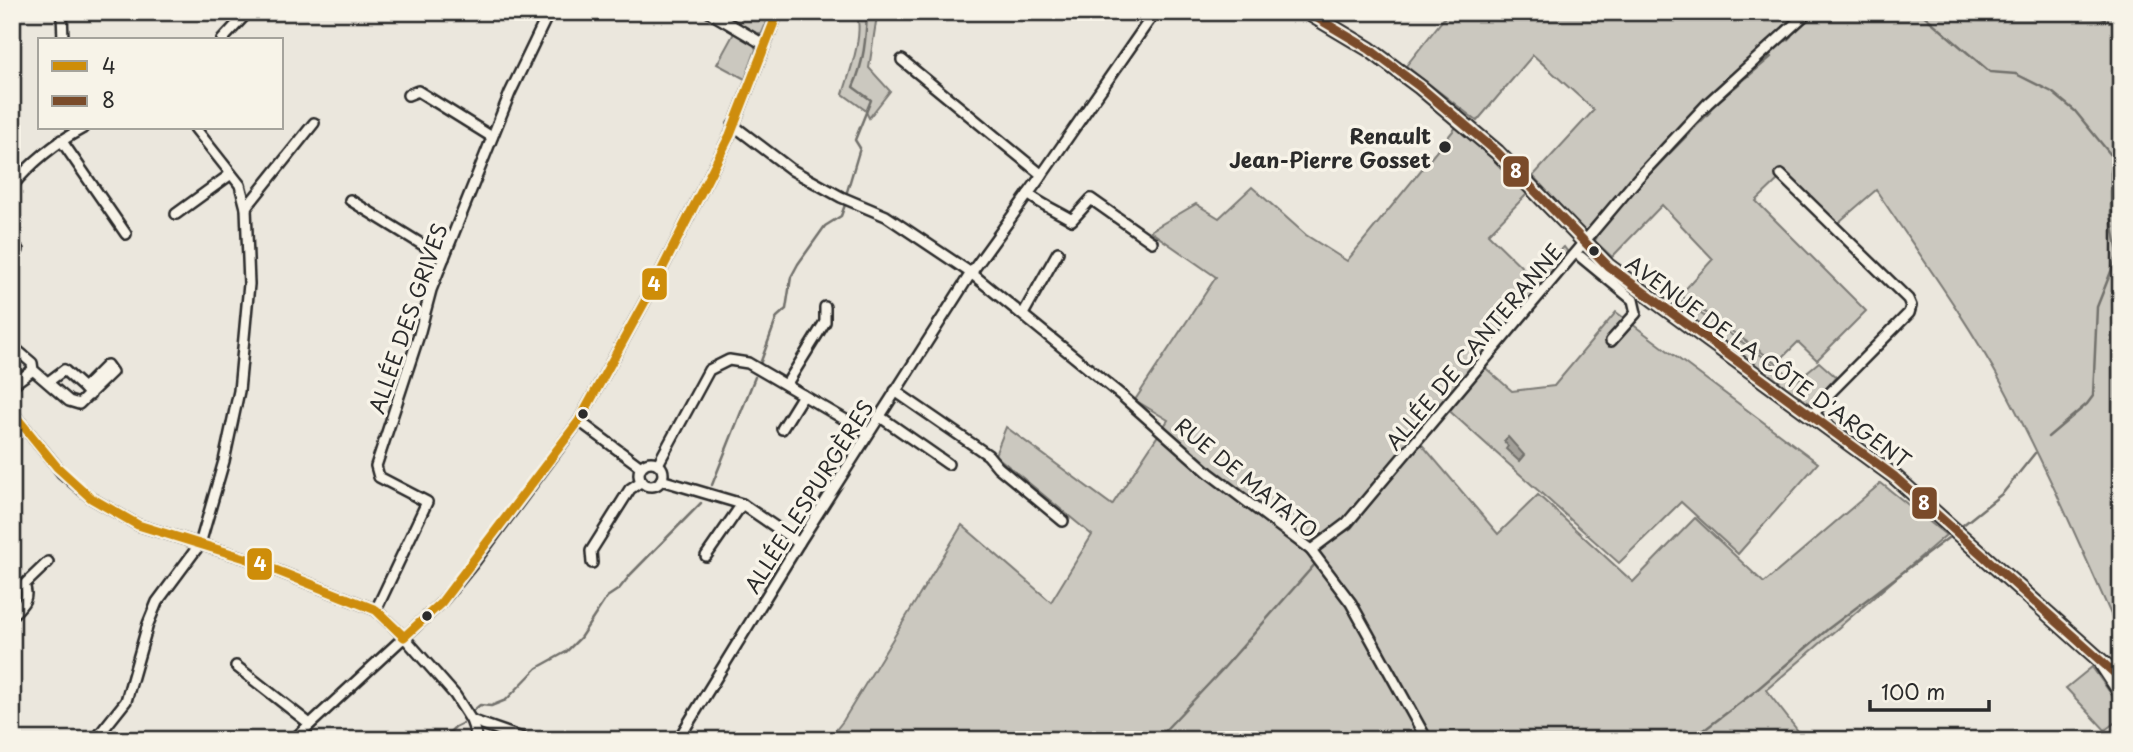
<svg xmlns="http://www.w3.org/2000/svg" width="2133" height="752" font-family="'Playpen Sans',sans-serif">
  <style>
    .green { fill: #cbc8bf; stroke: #7b7a75; stroke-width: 2 }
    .water { fill: #a29f98; stroke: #72716c; stroke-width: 2 }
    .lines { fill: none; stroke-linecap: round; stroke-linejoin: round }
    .stream { stroke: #72716c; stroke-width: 2.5 }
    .minor-casing { stroke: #2b2b2b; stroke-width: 14 }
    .secondary-casing { stroke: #2b2b2b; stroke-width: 18 }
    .minor { stroke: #f7f3e8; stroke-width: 9 }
    .secondary { stroke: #f7f3e8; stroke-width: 12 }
    .bus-1-casing { stroke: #f7f3e8; stroke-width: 14 }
    .bus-2-casing { stroke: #f7f3e8; stroke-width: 14 }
    .bus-1 { stroke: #ce8d09; stroke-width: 9 }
    .bus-2 { stroke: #7a4b2a; stroke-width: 9 }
    .poi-dot { fill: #2b2b2b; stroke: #f7f3e8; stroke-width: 2.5 }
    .labels { text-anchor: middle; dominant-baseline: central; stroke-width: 7; stroke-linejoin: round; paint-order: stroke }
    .poi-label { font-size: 21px; font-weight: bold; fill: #2b2b2b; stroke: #f7f3e8; text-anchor: end }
    .street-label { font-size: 21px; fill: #2b2b2b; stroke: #f7f3e8 }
    .line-badge { stroke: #f7f3e8; stroke-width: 2.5 }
    .badge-label { font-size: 19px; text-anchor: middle; font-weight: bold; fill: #fff }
  </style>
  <rect width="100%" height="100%" fill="#ebe7dd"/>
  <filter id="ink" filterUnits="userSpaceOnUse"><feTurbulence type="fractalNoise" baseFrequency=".0143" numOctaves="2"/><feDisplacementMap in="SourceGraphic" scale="14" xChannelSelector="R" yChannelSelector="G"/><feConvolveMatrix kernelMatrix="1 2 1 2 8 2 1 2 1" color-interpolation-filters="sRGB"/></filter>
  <g filter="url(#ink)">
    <g class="green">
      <polygon points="746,12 771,12 762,33 755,33 739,24"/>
      <path d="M855,12H884L876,22L869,68L890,91L869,118L865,110L843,94C849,75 866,29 855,12Z"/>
      <path d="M1449,12H2121V637C2083,552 2047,468 2003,386C1966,318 1919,254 1876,190L1831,229L1779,179L1756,201L1866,311L1817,360L1798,342L1777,363L1680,295L1713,259L1662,205L1612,257L1575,222L1533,176L1594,110L1533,55L1477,121L1406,66Z"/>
      <polygon points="734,33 753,43 756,49 745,79 717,64"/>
      <polygon points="1457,126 1529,192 1488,234 1532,277 1564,247 1570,255 1481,364 1512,391 1554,386 1616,312 1818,463 1738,554 1681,502 1619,563 1445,407 1418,440 1498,534 1538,495 1633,582 1695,518 1764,583 1881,483 1946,535 1766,690 1805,740 828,740 843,721 962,525 1051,602 1092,535 995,455 1006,427 1112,505 1168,420 1135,400 1216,277 1150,231 1196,204 1219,218 1252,187 1306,235 1347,261"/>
      <polygon points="1675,296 1797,380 1819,362 1836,377 1810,407 1668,304"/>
      <polygon points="2092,667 2121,708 2121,718 2105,730 2066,688"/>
    </g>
    <polygon class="water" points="1508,437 1524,455 1519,461 1506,449 1508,446 1504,441"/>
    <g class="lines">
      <g class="stream">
        <polyline points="1920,12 1990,72 2016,74 2052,92 2075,111 2115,160 2111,172 2111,214 2118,254 2097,307 2093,396 2087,404 2048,437"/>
        <polyline points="2091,12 2121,28"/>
        <polyline points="1811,16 1815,12"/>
        <polyline points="1796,31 1806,20"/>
        <polyline points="1786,41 1791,36"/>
        <polyline points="1716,103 1771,57"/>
        <path d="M846,195L860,148L855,140L871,100L853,87C864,63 866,38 867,12"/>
        <polyline points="1629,195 1710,112"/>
        <polyline points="1594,242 1602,227"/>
        <polyline points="760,364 777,317 786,309 791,277 798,264 825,226 841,216 846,202"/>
        <polyline points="1486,364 1520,324"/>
        <polyline points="712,485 755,377"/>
        <polyline points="1963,525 2003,493 2035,453"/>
        <polyline points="1329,542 1351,528 1394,474"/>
        <polyline points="474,710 480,705 491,706 506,700 537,668 566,652 580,638 607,597 619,589 631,574 701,503"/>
        <polyline points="442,740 455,727 463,723"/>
        <polyline points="1156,740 1221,671 1316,563"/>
        <polyline points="1691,740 1753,693 1828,629 1948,538"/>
      </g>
      <g class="minor-casing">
        <g id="minor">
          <polyline points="62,12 63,40"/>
          <polyline points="709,12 765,45"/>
          <polyline points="222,40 248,12"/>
          <polyline points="902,60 1042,175"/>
          <polyline points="408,95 418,91 492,137"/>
          <polyline points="733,125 792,170 841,197 886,216 971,273 1121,395 1209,473 1311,550 1351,603 1427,740"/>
          <polyline points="61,140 126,234"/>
          <polyline points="1781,175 1908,299 1911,306 1909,313 1821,402 1813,418"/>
          <path d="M12,186C31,163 57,142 83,128"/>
          <path d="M1028,194C1042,205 1057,211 1072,220L1091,199L1152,242"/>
          <polyline points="350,200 444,258"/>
          <polyline points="246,208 314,123"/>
          <polyline points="176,214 231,174"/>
          <polyline points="12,243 18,250 12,256"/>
          <polyline points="1581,257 1633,300 1636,313 1611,341"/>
          <polyline points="1023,314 1058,252"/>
          <polyline points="12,346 32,363 33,370 69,401 79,404 112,372 107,365 84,388 90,395"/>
          <polyline points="48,382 64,370 84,388"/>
          <polyline points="12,385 33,370"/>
          <polyline points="786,385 825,322 825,307"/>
          <polyline points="895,391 988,455 998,467 1063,521"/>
          <polyline points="12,412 62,473 91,498 138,525 245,558 376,610 404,637 455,695 471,720 478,740"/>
          <polyline points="879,416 948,464"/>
          <polyline points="579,421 641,467"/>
          <polyline points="782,429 803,395"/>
          <circle cx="651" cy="474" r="12"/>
          <polyline points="658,464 709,370 729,360 748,363 868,433"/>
          <polyline points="661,480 742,504 799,543"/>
          <polyline points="1311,550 1347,523 1638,178 1708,103 1808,12"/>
          <polyline points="706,556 742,504"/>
          <polyline points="592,563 591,551 630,489 642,481"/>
          <polyline points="376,610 427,502 379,477 376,466 419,335 431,290 510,93 549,12"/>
          <path d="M12,615C22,605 30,599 24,585L48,562"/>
          <polyline points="2100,665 2121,697"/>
          <polyline points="236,666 310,724"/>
          <polyline points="471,720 528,740"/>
          <polyline points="95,740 126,701 148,624 157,602 200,544 224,461 239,391 249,284 246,208 240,185 195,128"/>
          <polyline points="293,740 441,603 475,561 579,421 655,283 730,135 778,12"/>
          <polyline points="678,740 799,543 971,273 1039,179 1155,12"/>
        </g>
      </g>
      <g class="secondary-casing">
        <polyline id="secondary" points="1307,12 1369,49 1420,87 1497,152 1608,266 1895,477 2121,679"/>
      </g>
      <use href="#minor" class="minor"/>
      <use href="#secondary" class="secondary"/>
      <g class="bus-1-casing">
        <polyline id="bus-1" points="12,412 57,467 91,498 138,525 245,558 376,610 404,637 441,603 579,421 655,283 730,135 778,12"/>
      </g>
      <g class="bus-2-casing">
        <polyline id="bus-2" points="1307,12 1369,49 1420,87 1497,152 1608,266 1895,477 2121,679"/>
      </g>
      <use href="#bus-1" class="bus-1"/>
      <use href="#bus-2" class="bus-2"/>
    </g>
  </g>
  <g class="poi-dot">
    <circle cx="1445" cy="147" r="7"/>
    <circle cx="1594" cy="251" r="6"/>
    <circle cx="583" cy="414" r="6"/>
    <circle cx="427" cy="616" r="6"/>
  </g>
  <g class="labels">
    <g class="poi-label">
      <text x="1431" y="135">Renault<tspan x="1431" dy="24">Jean-Pierre Gosset</tspan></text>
    </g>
    <g class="street-label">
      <text transform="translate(407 318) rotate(-71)">ALLÉE DES GRIVES</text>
      <text transform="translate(1473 346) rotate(-50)">ALLÉE DE CANTERANNE</text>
      <text transform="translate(1769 361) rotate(36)">AVENUE DE LA CÔTE D'ARGENT</text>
      <text transform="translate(1247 477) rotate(39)">RUE DE MATATO</text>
      <text transform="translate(808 496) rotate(-58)">ALLÉE LESPURGÈRES</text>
    </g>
  </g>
  <g class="line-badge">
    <rect x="1502" y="155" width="28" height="33" rx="7" fill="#7a4b2a"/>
    <rect x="641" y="267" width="27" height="34" rx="7" fill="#ce8d09"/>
    <rect x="1911" y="486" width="27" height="34" rx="7" fill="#7a4b2a"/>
    <rect x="246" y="547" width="27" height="34" rx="7" fill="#ce8d09"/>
  </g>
  <g class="badge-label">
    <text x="1516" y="178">8</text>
    <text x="654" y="291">4</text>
    <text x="1924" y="510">8</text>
    <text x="260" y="571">4</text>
  </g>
  <rect width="2133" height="752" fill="none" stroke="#f7f3e8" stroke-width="42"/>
  <rect x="21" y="21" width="2091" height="710" fill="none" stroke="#2b2b2b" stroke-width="2.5" filter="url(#ink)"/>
  <rect x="38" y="38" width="245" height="91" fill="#f7f3e8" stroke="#a5a39c" stroke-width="2"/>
  <rect x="52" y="61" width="35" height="10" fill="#ce8d09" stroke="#a5a39c" stroke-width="2"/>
  <text x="102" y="74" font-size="21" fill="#2b2b2b">4</text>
  <rect x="52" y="96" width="35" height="10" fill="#7a4b2a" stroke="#a5a39c" stroke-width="2"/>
  <text x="102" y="108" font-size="21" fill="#2b2b2b">8</text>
  <path d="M1870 700v10h119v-10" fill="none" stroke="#2b2b2b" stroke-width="3.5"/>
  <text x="1881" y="700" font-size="21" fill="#2b2b2b" stroke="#f7f3e8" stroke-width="5" paint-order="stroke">100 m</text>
</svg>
